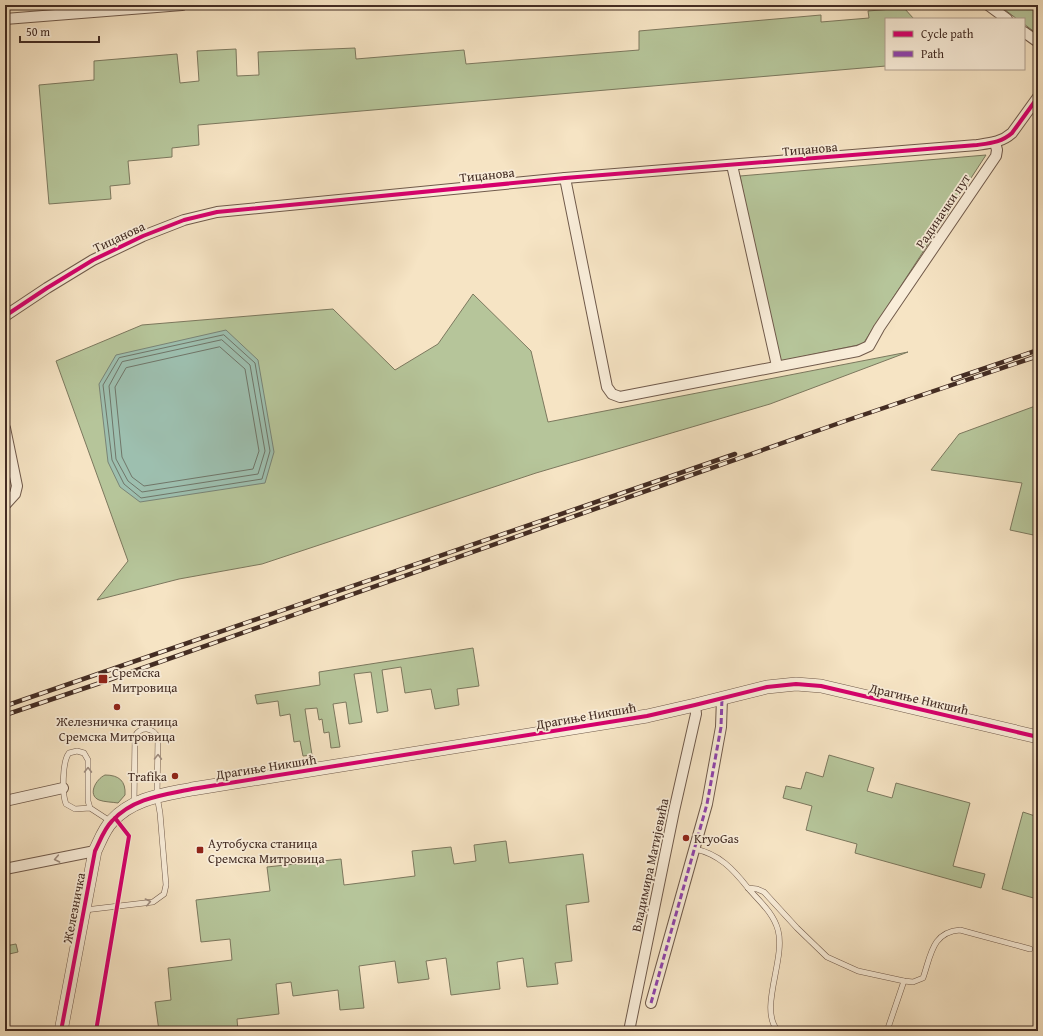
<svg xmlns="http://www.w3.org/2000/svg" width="1043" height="1036" font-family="'Gentium Book Plus',serif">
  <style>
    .green { fill: #b6c59a; stroke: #7c785e }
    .water { fill: #9dbfaf; stroke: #798477 }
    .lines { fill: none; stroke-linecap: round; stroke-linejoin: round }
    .shore { stroke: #707669; stroke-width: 1 }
    .service-casing { stroke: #705a4b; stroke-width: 6 }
    .minor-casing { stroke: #705a4b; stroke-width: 12 }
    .tertiary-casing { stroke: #705a4b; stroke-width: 14 }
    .service { stroke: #f9edd9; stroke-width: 5 }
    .minor { stroke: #f9edd9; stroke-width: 10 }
    .tertiary { stroke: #f9edd9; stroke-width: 13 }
    .rail-casing { stroke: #432c23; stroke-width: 4.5 }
    .rail { stroke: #f9edd9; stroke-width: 3; stroke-dasharray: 9; stroke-linecap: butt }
    .quiet { stroke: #8e44ad; stroke-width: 3; stroke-dasharray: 6 3; stroke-linecap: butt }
    .cycleway-casing { stroke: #f9edd9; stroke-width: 6 }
    .cycleway { stroke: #d6006c; stroke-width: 4 }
    .oneway { stroke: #9e8c7e }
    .poi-dot { fill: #8f2418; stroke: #f9edd9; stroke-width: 1.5 }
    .labels { text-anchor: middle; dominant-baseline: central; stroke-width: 3.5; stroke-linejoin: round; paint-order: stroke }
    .street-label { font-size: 13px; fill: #432c23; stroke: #f9edd9 }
    .poi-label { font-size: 13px; fill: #432c23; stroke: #f9edd9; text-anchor: start }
  </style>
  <rect width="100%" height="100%" fill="#f6e4c4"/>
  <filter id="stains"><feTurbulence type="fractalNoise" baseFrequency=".005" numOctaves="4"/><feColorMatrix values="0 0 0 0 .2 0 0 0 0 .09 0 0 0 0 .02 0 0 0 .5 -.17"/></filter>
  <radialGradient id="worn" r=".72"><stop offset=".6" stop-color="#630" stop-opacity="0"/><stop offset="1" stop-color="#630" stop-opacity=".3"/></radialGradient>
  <g class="green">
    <polygon points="1001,5 1038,5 1038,30 1036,33 1024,24 1024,19 1017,19 1000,6"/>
    <polygon points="904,8 914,19 886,19 886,66 198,125 199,145 172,148 172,157 128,161 130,184 110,186 111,199 49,204 39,85 94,80 94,61 177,54 180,83 199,81 197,51 236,49 237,76 259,75 258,52 355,48 356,59 464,50 466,64 639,50 639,31 821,15 821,22 869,18 868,11"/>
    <polygon points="986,155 863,344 776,362 740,176"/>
    <polygon points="473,294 531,351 548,422 908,352 770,404 536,473 262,564 179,579 97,600 128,561 56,361 142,325 333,309 395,370 438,344"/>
    <polygon points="1038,405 1038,536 1010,530 1022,483 931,470 959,434"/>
    <polygon points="473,648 479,686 457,689 459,705 435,709 431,689 405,693 401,667 382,670 388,711 377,713 371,672 354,674 362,722 349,724 346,702 333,704 340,747 331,748 329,732 324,733 322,719 319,720 317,708 305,709 312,755 303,756 300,741 294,742 290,714 280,716 278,701 257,704 255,695 320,685 319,672"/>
    <polygon points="829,755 874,768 867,791 892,798 896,783 970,803 953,866 985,874 981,888 855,853 857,844 806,830 812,806 783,798 786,786 801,789 806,772 823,777"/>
    <path d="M105,775C119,775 126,781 125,795L118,803C112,802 104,802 99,800C87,795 96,779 105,775Z"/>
    <polygon points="1023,812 1038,817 1037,899 1002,889"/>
    <polygon points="506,841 509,863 583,854 589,902 566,905 572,961 555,963 558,984 527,987 523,958 497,962 500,989 451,995 446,958 426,961 429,979 398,983 395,961 359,966 364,1008 340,1010 338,990 293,996 291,982 276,984 279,1014 237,1019 238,1031 159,1031 155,1002 171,1000 168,968 232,960 230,939 201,942 196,900 270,891 267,867 341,859 344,885 415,876 412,851 451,847 454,864 476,861 474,845"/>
    <polygon points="16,944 18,952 5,955 5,946"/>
  </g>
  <polygon class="water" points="226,330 258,360 274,452 265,483 140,502 120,487 108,462 99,384 116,355"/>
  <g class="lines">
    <g class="shore">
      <polygon points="224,335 255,363 270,451 262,479 141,498 124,484 112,460 103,385 119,358"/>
      <polygon points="222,340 250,365 265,451 258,474 142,492 128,481 116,459 109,386 122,362"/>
      <polygon points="220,347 245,369 259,451 253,469 144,486 132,477 122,457 115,387 126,368"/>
    </g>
    <g class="service-casing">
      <g id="service">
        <path d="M90,808L88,801V760L84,753L77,751L69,753C62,762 62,794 66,804L75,809L90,808L110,821"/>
        <path d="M695,849C719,854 733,869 748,888C759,901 773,912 778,930C786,960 758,1009 778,1031"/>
        <path d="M748,888L757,889L764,892L797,928L827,957L858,971L904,981L913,982L923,978C931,955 932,932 960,930L1030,949"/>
        <path d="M85,910L153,902L164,894L166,885L160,813L157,796L158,738C153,727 141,726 135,736L134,804"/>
        <polyline points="887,1031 904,981"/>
      </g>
    </g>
    <g class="minor-casing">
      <g id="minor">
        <polyline points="988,5 1007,19"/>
        <polyline points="5,19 182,5"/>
        <polyline points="1024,32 1038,42"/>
        <polyline points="732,165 777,366"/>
        <polyline points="565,178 607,387 612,394 620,397 858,351 869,346 879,328 996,156 997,150 995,142"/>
        <path d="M5,316L47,288L93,260L143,236L184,220L217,212L565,178L977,145C991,143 1002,142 1012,133L1038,97"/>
        <polyline points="5,428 17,486 15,494 5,505"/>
        <polyline points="5,801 63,788"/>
        <polyline points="5,869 95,851"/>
        <polyline points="651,1003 707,804 721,727 722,698"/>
        <polyline points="629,1031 674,811 696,714 695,705"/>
      </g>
    </g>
    <g class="tertiary-casing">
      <path id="tertiary" d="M61,1031L95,851C100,841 104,829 112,821C133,798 163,795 192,789L647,716L695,705L767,687L796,684L821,686L1038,737"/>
    </g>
    <use href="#service" class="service"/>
    <use href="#minor" class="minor"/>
    <use href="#tertiary" class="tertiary"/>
    <g class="rail-casing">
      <g id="rail">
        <polyline points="953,379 1038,350"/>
        <polyline points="5,706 735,454"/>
        <polyline points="5,715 100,683 848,420 1038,356"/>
      </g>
    </g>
    <use href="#rail" class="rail"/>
    <polyline class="quiet" points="651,1003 707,804 721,727 722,698"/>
    <g class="cycleway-casing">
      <g id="cycleway">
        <path d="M5,316L47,288L93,260L143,236L184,220L217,212L565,178L977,145C991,143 1002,142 1012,133L1038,97"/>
        <path d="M61,1031L95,851C100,841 104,829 112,821C133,798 163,795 192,789L647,716L695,705L767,687L796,684L821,686L1038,737"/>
        <polyline points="96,1031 129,836 115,818"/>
      </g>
    </g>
    <use href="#cycleway" class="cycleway"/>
  </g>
  <defs><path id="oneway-chevron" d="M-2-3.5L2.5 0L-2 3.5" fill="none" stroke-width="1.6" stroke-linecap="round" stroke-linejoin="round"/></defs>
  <g class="oneway">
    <use href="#oneway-chevron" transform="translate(158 757) rotate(-89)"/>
    <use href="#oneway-chevron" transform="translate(88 770) rotate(-89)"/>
    <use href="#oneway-chevron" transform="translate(57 859) rotate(169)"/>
    <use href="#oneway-chevron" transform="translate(148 902) rotate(-12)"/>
  </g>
  <g class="poi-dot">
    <rect x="98" y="674" width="10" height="10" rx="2"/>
    <circle cx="117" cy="707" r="4"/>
    <circle cx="175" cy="776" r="4"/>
    <circle cx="686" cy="838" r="4"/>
    <rect x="196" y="846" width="8" height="8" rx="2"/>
  </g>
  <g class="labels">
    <g class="street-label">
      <text transform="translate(810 149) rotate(-5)">Тицанова</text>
      <text transform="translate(487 175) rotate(-6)">Тицанова</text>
      <text transform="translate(943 211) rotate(-56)">Радиначки пут</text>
      <text transform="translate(119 237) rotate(-25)">Тицанова</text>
      <text transform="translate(919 699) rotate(13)">Драгиње Никшић</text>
      <text transform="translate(586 716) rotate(-10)">Драгиње Никшић</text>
      <text transform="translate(266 767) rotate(-9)">Драгиње Никшић</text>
      <text transform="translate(650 865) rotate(-78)">Владимира Матијевића</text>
      <text transform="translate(74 908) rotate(-79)">Железничка</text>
    </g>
    <g class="poi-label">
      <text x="112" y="672">Сремска<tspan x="112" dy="15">Митровица</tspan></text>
      <text x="117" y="721" text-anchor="middle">Железничка станица<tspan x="117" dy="15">Сремска Митровица</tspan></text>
      <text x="167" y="776" text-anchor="end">Trafika</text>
      <text x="694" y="838">KryoGas</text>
      <text x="208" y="843">Аутобуска станица<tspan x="208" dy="15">Сремска Митровица</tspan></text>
    </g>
  </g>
  <rect width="1043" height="1036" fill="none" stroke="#f6e4c4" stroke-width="20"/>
  <rect x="6" y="6" width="1031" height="1024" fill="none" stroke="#432c23" stroke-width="2"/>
  <rect x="10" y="10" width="1023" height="1016" fill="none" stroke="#432c23"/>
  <rect x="885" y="18" width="140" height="52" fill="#f9edd9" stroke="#b0a090"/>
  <rect x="893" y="31" width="20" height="6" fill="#d6006c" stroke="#b0a090"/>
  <text x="921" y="38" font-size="12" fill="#432c23">Cycle path</text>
  <rect x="893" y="51" width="20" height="6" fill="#8e44ad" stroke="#b0a090"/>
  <text x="921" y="58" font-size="12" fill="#432c23">Path</text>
  <path d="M20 36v6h79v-6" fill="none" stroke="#432c23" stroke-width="2"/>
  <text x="26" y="36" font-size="12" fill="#432c23" stroke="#f9edd9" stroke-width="3" paint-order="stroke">50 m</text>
  <rect width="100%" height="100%" filter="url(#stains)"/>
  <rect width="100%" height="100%" fill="url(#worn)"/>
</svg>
